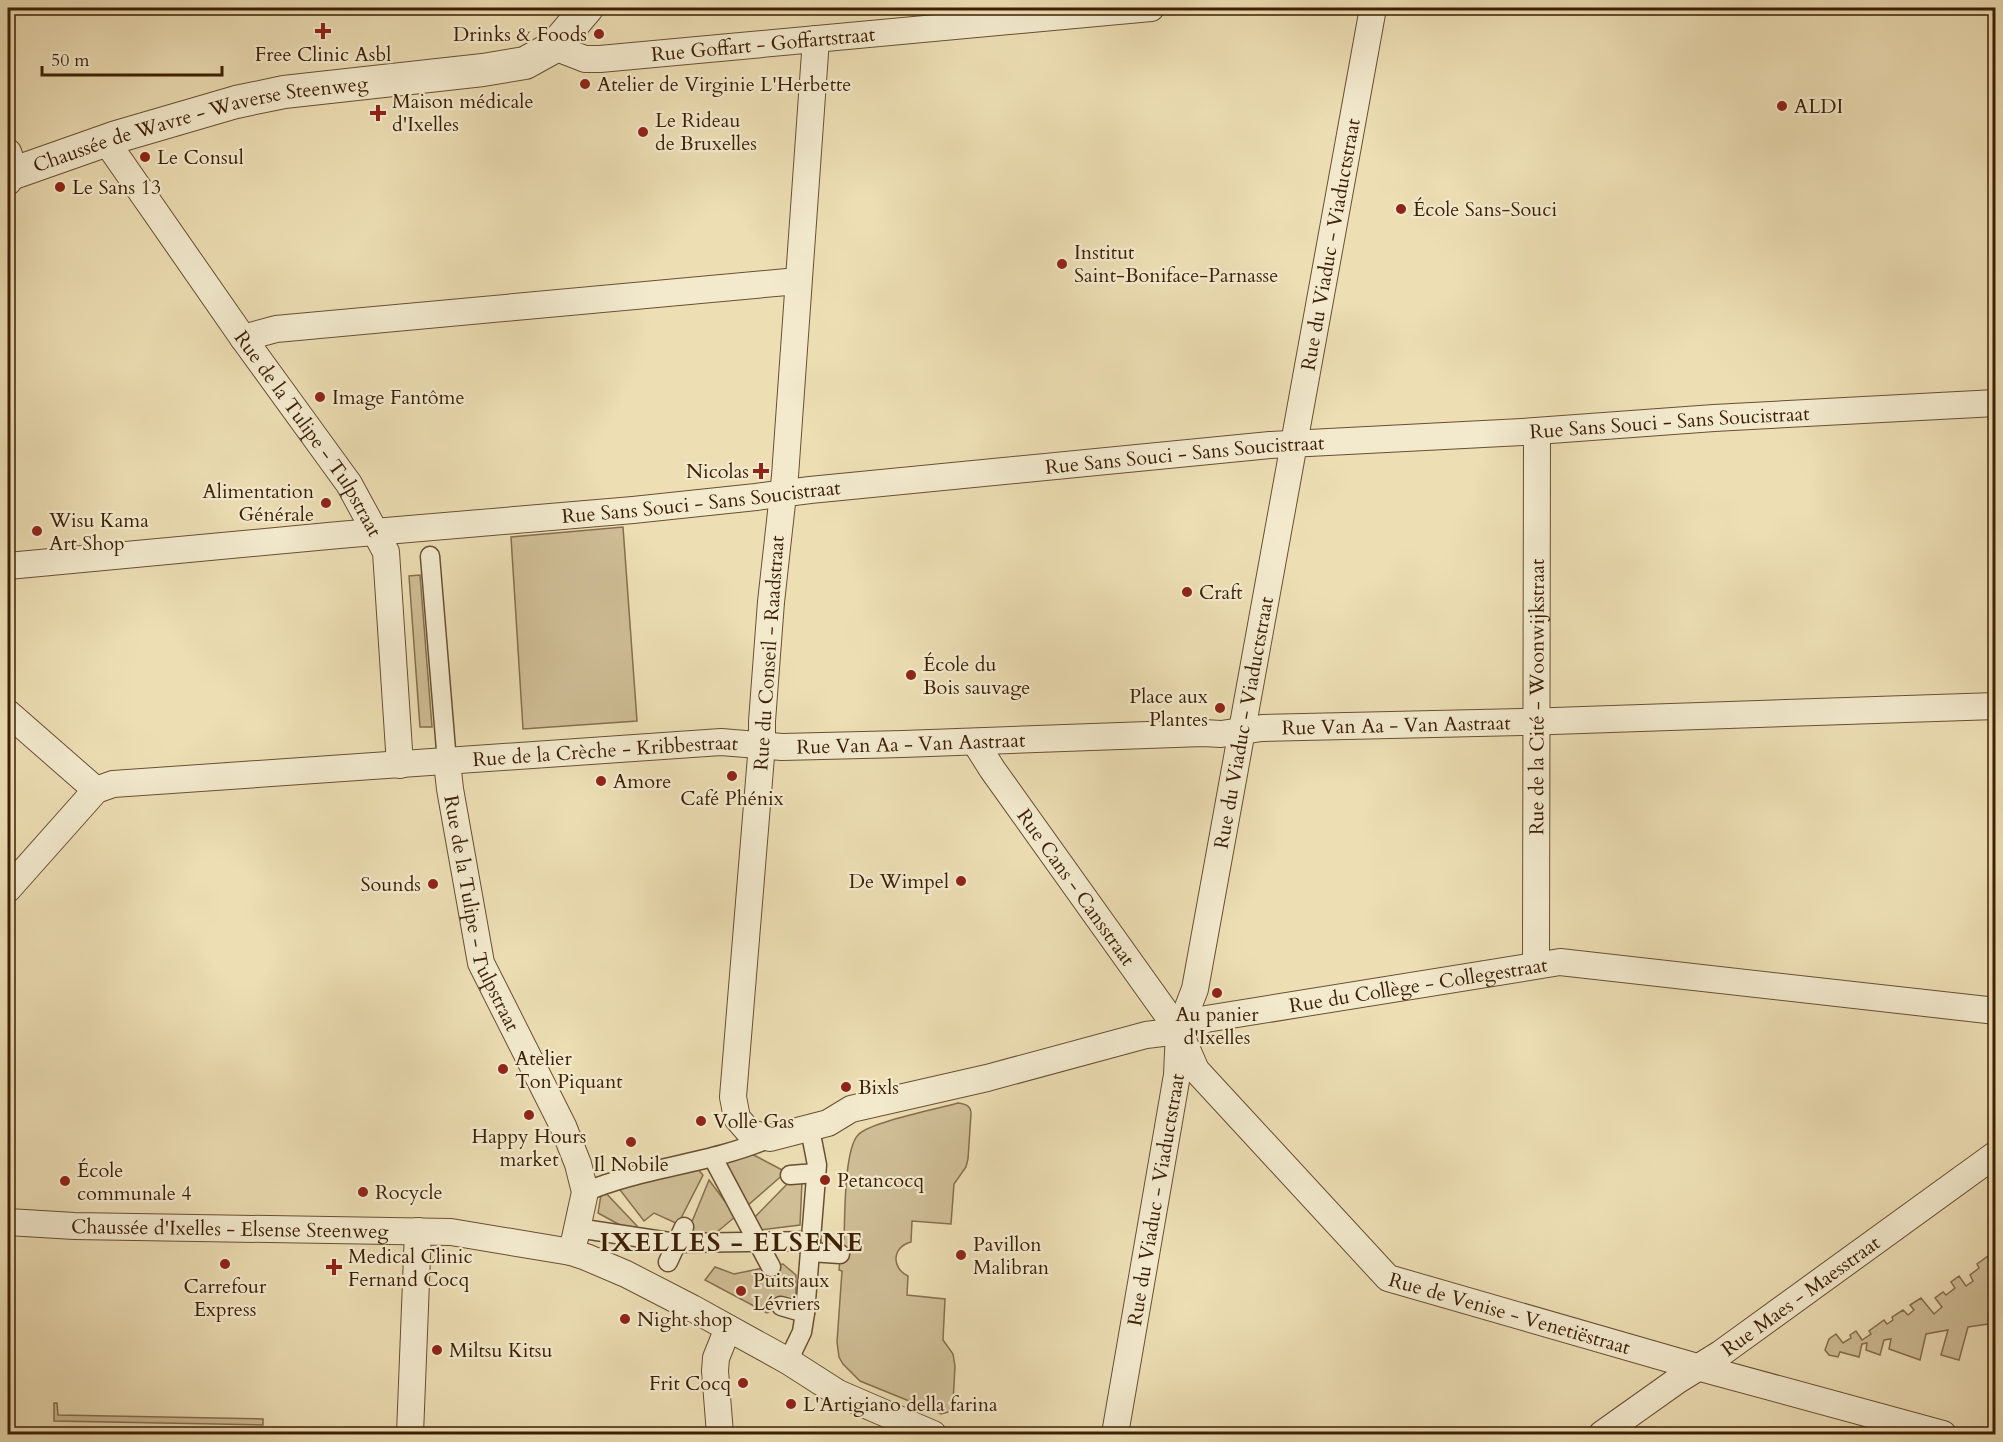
<svg xmlns="http://www.w3.org/2000/svg" width="2003" height="1442" font-family="Cardo,serif">
  <style>
    .green { fill: #cfbe96; stroke: #866e4e; stroke-width: 1.5 }
    .lines { fill: none; stroke-linecap: round; stroke-linejoin: round }
    .pedestrian-casing { stroke: #694f31; stroke-width: 21 }
    .minor-casing { stroke: #694f31; stroke-width: 28 }
    .tertiary-casing { stroke: #694f31; stroke-width: 34 }
    .pedestrian { stroke: #f3eace; stroke-width: 18 }
    .minor { stroke: #f3eace; stroke-width: 26 }
    .tertiary { stroke: #f3eace; stroke-width: 32 }
    .poi-dot { fill: #8f2418; stroke: #f3eace; stroke-width: 2 }
    .labels { text-anchor: middle; dominant-baseline: central; stroke-width: 4.5; stroke-linejoin: round; paint-order: stroke }
    .poi-label { font-size: 20px; fill: #3d1f05; stroke: #f3eace; text-anchor: start }
    .street-label { font-size: 20px; fill: #3d1f05; stroke: #f3eace }
    .district-label { font-size: 26px; font-weight: bold; letter-spacing: 1.5px; fill: #3d1f05; stroke: #f3eace }
  </style>
  <rect width="100%" height="100%" fill="#eddeb4"/>
  <filter id="stains"><feTurbulence type="fractalNoise" baseFrequency=".00333" numOctaves="4"/><feColorMatrix values="0 0 0 0 .2 0 0 0 0 .09 0 0 0 0 .02 0 0 0 .5 -.17"/></filter>
  <radialGradient id="worn" r=".72"><stop offset=".6" stop-color="#630" stop-opacity="0"/><stop offset="1" stop-color="#630" stop-opacity=".3"/></radialGradient>
  <g class="green">
    <polygon points="623,527 637,721 523,729 511,537"/>
    <polygon points="420,575 432,727 420,727 409,576"/>
    <path d="M958,1103C966,1104 971,1106 971,1114L968,1159L966,1167L954,1184L951,1224L912,1221L911,1242C892,1247 891,1268 908,1276L907,1295L945,1299L943,1340L953,1354L955,1366L953,1403L948,1412L941,1414L860,1381L843,1364L839,1357L837,1342L842,1271L839,1270L842,1239H844C845,1216 844,1150 858,1135C870,1122 938,1109 958,1103Z"/>
    <polygon points="750,1153 786,1172 747,1206 724,1159"/>
    <polygon points="695,1166 703,1175 678,1224 654,1213 644,1221 617,1186"/>
    <polygon points="794,1177 802,1182 800,1225 759,1230 754,1218"/>
    <polygon points="709,1180 736,1216 710,1238 689,1229"/>
    <polygon points="602,1189 637,1226 631,1231 598,1213"/>
    <polygon points="1995,1251 1995,1323 1968,1327 1959,1360 1941,1355 1948,1330 1926,1334 1920,1360 1889,1349 1891,1339 1884,1340 1880,1355 1866,1350 1867,1343 1862,1344 1859,1357 1840,1352 1838,1357 1829,1355 1825,1350 1829,1339 1836,1334 1843,1343 1851,1338 1850,1335 1856,1331 1862,1340 1871,1334 1869,1331 1884,1320 1887,1324 1893,1320 1892,1317 1903,1310 1908,1315 1914,1310 1910,1305 1921,1298 1934,1314 1942,1307 1935,1298 1943,1292 1946,1295 1955,1288 1951,1282 1959,1276 1966,1286 1973,1281 1970,1275 1979,1268 1977,1264"/>
    <polygon points="783,1264 796,1275 796,1299 767,1313 705,1280 715,1267 734,1274"/>
    <polygon points="54,1403 57,1403 58,1415 263,1419 263,1425 54,1421"/>
  </g>
  <g class="lines">
    <g class="pedestrian-casing">
      <g id="pedestrian">
        <polyline points="430,556 447,762"/>
        <polyline points="713,1158 771,1267"/>
        <polyline points="790,1175 816,1173"/>
        <path d="M585,1192C644,1167 710,1164 770,1138"/>
        <polyline points="577,1228 676,1243 811,1241"/>
        <polyline points="810,1252 840,1254"/>
        <polyline points="668,1262 684,1227"/>
        <polyline points="781,1306 805,1313"/>
        <polyline points="788,1361 802,1332 805,1313 817,1165 810,1129"/>
      </g>
    </g>
    <g class="minor-casing">
      <g id="minor">
        <path id="s1" d="M816,39L785,476L771,602L762,721V744L733,1097L737,1118L750,1133L770,1138L828,1123L851,1109L987,1078L1146,1035L1179,1031L1206,1019L1560,962L1996,1011"/>
        <path id="s2" d="M554,47L585,59H600L1151,8"/>
        <path id="s3" d="M106,141L243,338L349,484L386,552L400,765"/>
        <polyline points="8,152 11,160 8,182"/>
        <polyline points="243,338 276,329 798,281"/>
        <path id="s4" d="M8,566L339,535L633,510L756,497L810,490L1270,445L1522,432L1714,418L1996,403"/>
        <polyline points="8,713 96,790"/>
        <path id="s5" d="M975,742L992,769L1179,1031L1196,1070L1388,1278L1697,1367L1943,1434"/>
        <path id="s6" d="M447,762L450,789L481,963L563,1126L578,1164L585,1192L575,1238L571,1252"/>
        <path id="s7" d="M8,889L96,790L113,784L721,742L782,747L903,744L1203,733L1221,734L1262,728L1522,722L1996,706"/>
        <path id="s8" d="M1536,964L1537,431"/>
        <path id="s9" d="M8,1222L74,1226L451,1232L571,1252L586,1257L626,1274L692,1308L788,1361L838,1393L933,1434"/>
        <polyline points="410,1434 418,1231"/>
        <polyline points="720,1434 715,1371 716,1358 728,1328"/>
        <path id="s10" d="M1115,1434L1177,1075L1179,1031L1195,989L1373,8"/>
        <path id="s11" d="M1602,1434L1678,1380L1720,1354L1996,1154"/>
      </g>
    </g>
    <g class="tertiary-casing">
      <g id="tertiary">
        <path id="s12" d="M8,175L116,137L236,102L284,92L483,70L525,63L554,47L587,8"/>
      </g>
    </g>
    <use href="#pedestrian" class="pedestrian"/>
    <use href="#minor" class="minor"/>
    <use href="#tertiary" class="tertiary"/>
  </g>
  <g class="poi-dot">
    <path d="M320 22h6v6h6v6h-6v6h-6v-6h-6v-6h6z"/>
    <circle cx="599" cy="34" r="6"/>
    <circle cx="585" cy="84" r="6"/>
    <circle cx="1782" cy="106" r="6"/>
    <path d="M375 104h6v6h6v6h-6v6h-6v-6h-6v-6h6z"/>
    <circle cx="643" cy="132" r="6"/>
    <circle cx="145" cy="157" r="6"/>
    <circle cx="60" cy="187" r="6"/>
    <circle cx="1401" cy="209" r="6"/>
    <circle cx="1062" cy="264" r="6"/>
    <circle cx="320" cy="397" r="6"/>
    <path d="M758 462h6v6h6v6h-6v6h-6v-6h-6v-6h6z"/>
    <circle cx="326" cy="503" r="6"/>
    <circle cx="37" cy="531" r="6"/>
    <circle cx="1187" cy="592" r="6"/>
    <circle cx="911" cy="675" r="6"/>
    <circle cx="1220" cy="708" r="6"/>
    <circle cx="732" cy="776" r="6"/>
    <circle cx="601" cy="781" r="6"/>
    <circle cx="961" cy="881" r="6"/>
    <circle cx="433" cy="884" r="6"/>
    <circle cx="1217" cy="993" r="6"/>
    <circle cx="503" cy="1069" r="6"/>
    <circle cx="846" cy="1087" r="6"/>
    <circle cx="529" cy="1115" r="6"/>
    <circle cx="701" cy="1121" r="6"/>
    <circle cx="631" cy="1142" r="6"/>
    <circle cx="825" cy="1180" r="6"/>
    <circle cx="65" cy="1181" r="6"/>
    <circle cx="363" cy="1192" r="6"/>
    <circle cx="961" cy="1255" r="6"/>
    <circle cx="225" cy="1264" r="6"/>
    <path d="M331 1258h6v6h6v6h-6v6h-6v-6h-6v-6h6z"/>
    <circle cx="741" cy="1291" r="6"/>
    <circle cx="625" cy="1319" r="6"/>
    <circle cx="437" cy="1350" r="6"/>
    <circle cx="743" cy="1383" r="6"/>
    <circle cx="791" cy="1404" r="6"/>
  </g>
  <g class="labels">
    <g class="poi-label">
      <text x="587" y="34" text-anchor="end">Drinks &amp; Foods</text>
      <text x="323" y="54" text-anchor="middle">Free Clinic Asbl</text>
      <text x="597" y="84">Atelier de Virginie L'Herbette</text>
      <text x="392" y="101">Maison médicale<tspan x="392" dy="23">d'Ixelles</tspan></text>
      <text x="1794" y="106">ALDI</text>
      <text x="655" y="120">Le Rideau<tspan x="655" dy="23">de Bruxelles</tspan></text>
      <text x="157" y="157">Le Consul</text>
      <text x="72" y="187">Le Sans 13</text>
      <text x="1413" y="209">École Sans-Souci</text>
      <text x="1074" y="252">Institut<tspan x="1074" dy="23">Saint-Boniface-Parnasse</tspan></text>
      <text x="332" y="397">Image Fantôme</text>
      <text x="749" y="471" text-anchor="end">Nicolas</text>
      <text x="314" y="491" text-anchor="end">Alimentation<tspan x="314" dy="23">Générale</tspan></text>
      <text x="49" y="520">Wisu Kama<tspan x="49" dy="23">Art Shop</tspan></text>
      <text x="1199" y="592">Craft</text>
      <text x="923" y="664">École du<tspan x="923" dy="23">Bois sauvage</tspan></text>
      <text x="1208" y="696" text-anchor="end">Place aux<tspan x="1208" dy="23">Plantes</tspan></text>
      <text x="613" y="781">Amore</text>
      <text x="732" y="798" text-anchor="middle">Café Phénix</text>
      <text x="949" y="881" text-anchor="end">De Wimpel</text>
      <text x="421" y="884" text-anchor="end">Sounds</text>
      <text x="1217" y="1014" text-anchor="middle">Au panier<tspan x="1217" dy="23">d'Ixelles</tspan></text>
      <text x="515" y="1058">Atelier<tspan x="515" dy="23">Ton Piquant</tspan></text>
      <text x="858" y="1087">Bixls</text>
      <text x="713" y="1121">Volle Gas</text>
      <text x="529" y="1136" text-anchor="middle">Happy Hours<tspan x="529" dy="23">market</tspan></text>
      <text x="631" y="1164" text-anchor="middle">Il Nobile</text>
      <text x="77" y="1170">École<tspan x="77" dy="23">communale 4</tspan></text>
      <text x="837" y="1180">Petancocq</text>
      <text x="375" y="1192">Rocycle</text>
      <text x="973" y="1244">Pavillon<tspan x="973" dy="23">Malibran</tspan></text>
      <text x="348" y="1256">Medical Clinic<tspan x="348" dy="23">Fernand Cocq</tspan></text>
      <text x="753" y="1280">Puits aux<tspan x="753" dy="23">Lévriers</tspan></text>
      <text x="225" y="1286" text-anchor="middle">Carrefour<tspan x="225" dy="23">Express</tspan></text>
      <text x="637" y="1319">Night shop</text>
      <text x="449" y="1350">Miltsu Kitsu</text>
      <text x="731" y="1383" text-anchor="end">Frit Cocq</text>
      <text x="803" y="1404">L'Artigiano della farina</text>
    </g>
    <g class="street-label">
      <text stroke="none"><textPath href="#s2" startOffset="212">Rue Goffart - Goffartstraat</textPath></text>
      <text stroke="none"><textPath href="#s12" startOffset="200">Chaussée de Wavre - Waverse Steenweg</textPath></text>
      <text stroke="none"><textPath href="#s10" startOffset="1210">Rue du Viaduc - Viaductstraat</textPath></text>
      <text stroke="none"><textPath href="#s4" startOffset="1668">Rue Sans Souci - Sans Soucistraat</textPath></text>
      <text stroke="none"><textPath href="#s3" startOffset="356">Rue de la Tulipe - Tulpstraat</textPath></text>
      <text stroke="none"><textPath href="#s4" startOffset="1182">Rue Sans Souci - Sans Soucistraat</textPath></text>
      <text stroke="none"><textPath href="#s4" startOffset="696">Rue Sans Souci - Sans Soucistraat</textPath></text>
      <text transform="translate(769 653) rotate(-86)">Rue du Conseil - Raadstraat</text>
      <text stroke="none"><textPath href="#s8" startOffset="267">Rue de la Cité - Woonwijkstraat</textPath></text>
      <text stroke="none"><textPath href="#s10" startOffset="724">Rue du Viaduc - Viaductstraat</textPath></text>
      <text stroke="none"><textPath href="#s7" startOffset="1436">Rue Van Aa - Van Aastraat</textPath></text>
      <text stroke="none"><textPath href="#s7" startOffset="950">Rue Van Aa - Van Aastraat</textPath></text>
      <text stroke="none"><textPath href="#s7" startOffset="644">Rue de la Crèche - Kribbestraat</textPath></text>
      <text stroke="none"><textPath href="#s5" startOffset="177">Rue Cans - Cansstraat</textPath></text>
      <text stroke="none"><textPath href="#s6" startOffset="156">Rue de la Tulipe - Tulpstraat</textPath></text>
      <text stroke="none"><textPath href="#s1" startOffset="1792">Rue du Collège - Collegestraat</textPath></text>
      <text stroke="none"><textPath href="#s10" startOffset="238">Rue du Viaduc - Viaductstraat</textPath></text>
      <text stroke="none"><textPath href="#s9" startOffset="222">Chaussée d'Ixelles - Elsense Steenweg</textPath></text>
      <text stroke="none"><textPath href="#s11" startOffset="242">Rue Maes - Maesstraat</textPath></text>
      <text stroke="none"><textPath href="#s5" startOffset="806">Rue de Venise - Venetiëstraat</textPath></text>
    </g>
    <g class="district-label">
      <text x="732" y="1242">IXELLES - ELSENE</text>
    </g>
  </g>
  <rect width="2003" height="1442" fill="none" stroke="#eddeb4" stroke-width="30"/>
  <rect x="9" y="9" width="1985" height="1424" fill="none" stroke="#3d1f05" stroke-width="3"/>
  <rect x="15" y="15" width="1973" height="1412" fill="none" stroke="#3d1f05" stroke-width="1.5"/>
  <path d="M42 66v9h180v-9" fill="none" stroke="#3d1f05" stroke-width="3"/>
  <text x="51" y="66" font-size="18" fill="#3d1f05" stroke="#f3eace" stroke-width="4.5" paint-order="stroke">50 m</text>
  <rect width="100%" height="100%" filter="url(#stains)"/>
  <rect width="100%" height="100%" fill="url(#worn)"/>
</svg>
